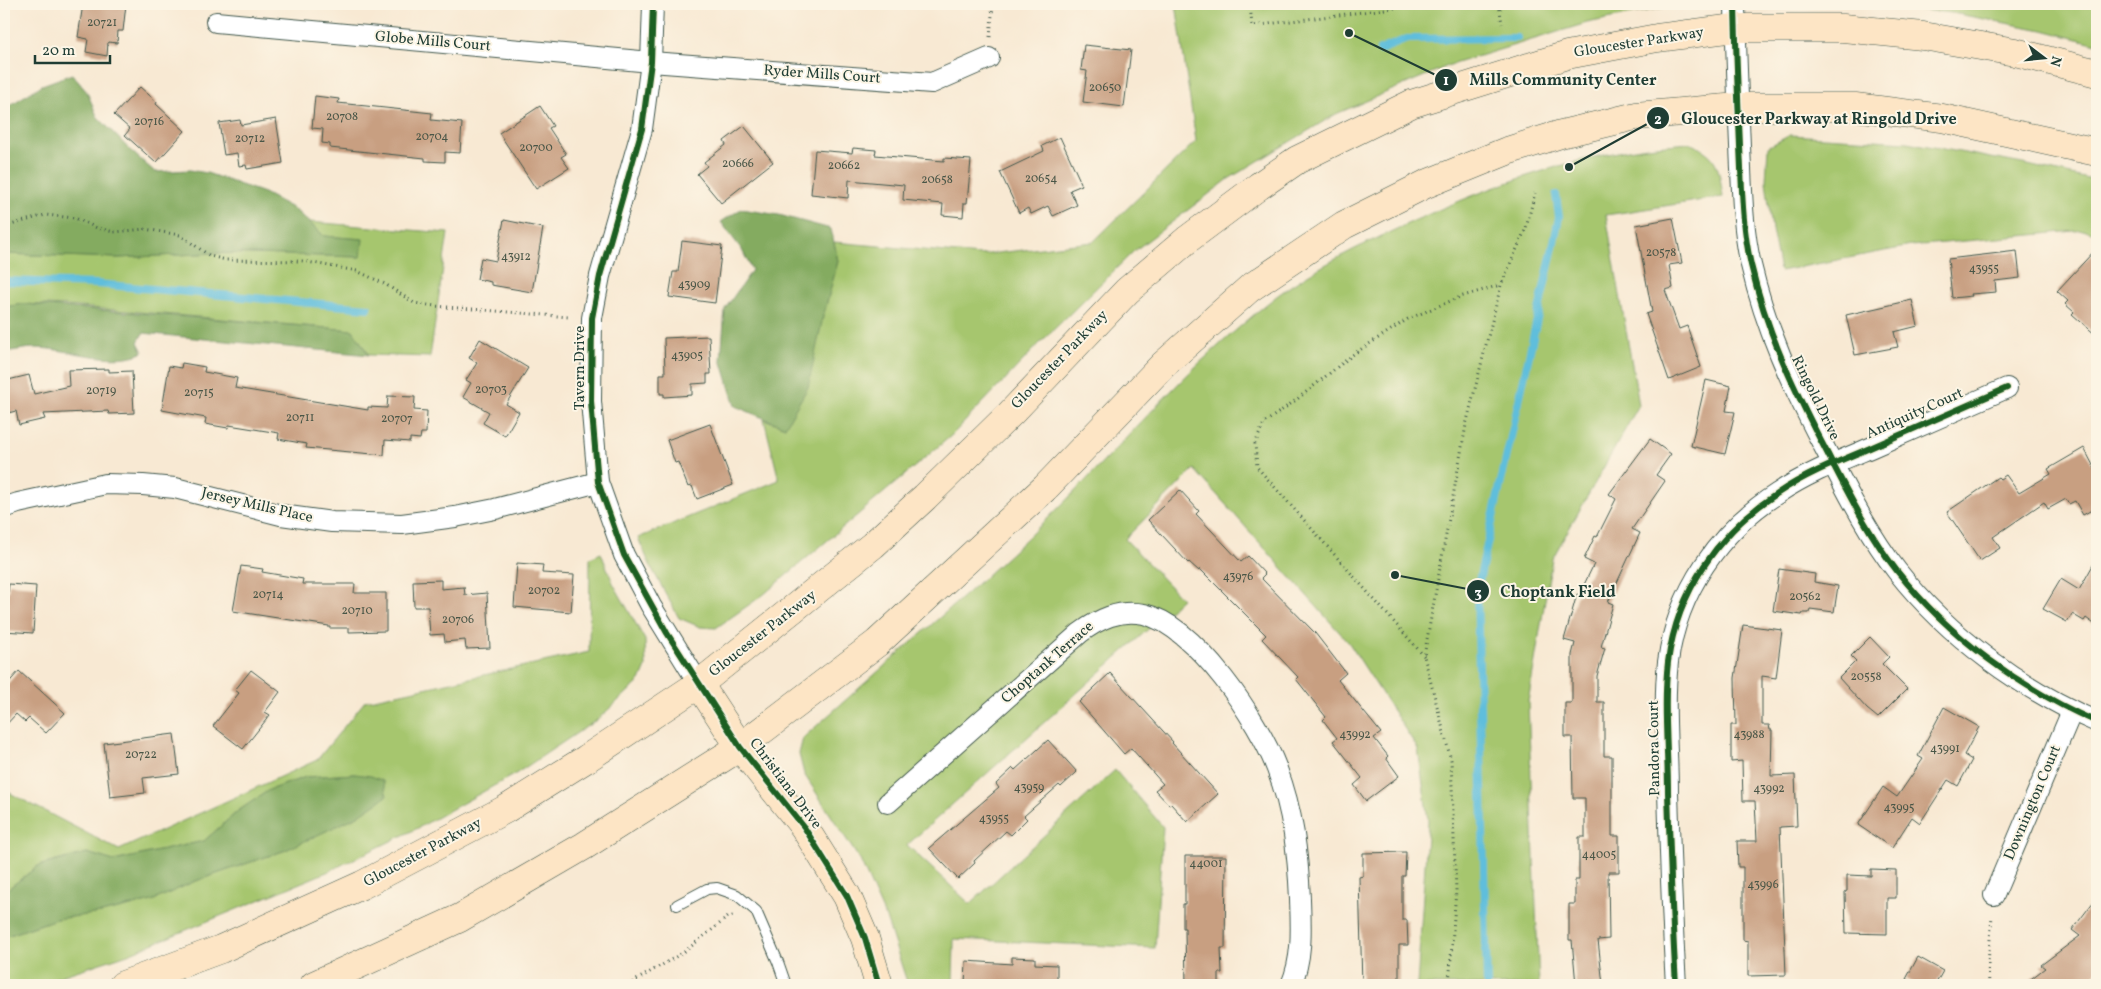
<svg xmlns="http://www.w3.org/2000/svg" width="2101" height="989" font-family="Vollkorn,serif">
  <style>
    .green { fill: #a6c66e; stroke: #628251 }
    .forest { fill: #84ab61; stroke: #52744a }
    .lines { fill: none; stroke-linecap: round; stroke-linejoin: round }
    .stream { stroke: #5ebedc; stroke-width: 8 }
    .building { fill: #c89f81 }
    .lane-casing { stroke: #40574c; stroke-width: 12 }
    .street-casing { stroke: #40574c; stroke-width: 22 }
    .secondary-casing { stroke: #40574c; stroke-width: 29 }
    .path { stroke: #40574c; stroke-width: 3; stroke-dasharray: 1 4; stroke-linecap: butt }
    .lane { stroke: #fff; stroke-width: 10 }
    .street { stroke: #fff; stroke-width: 20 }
    .secondary { stroke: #fde5c5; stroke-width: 28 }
    .cycleway-casing { stroke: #fcf5e5; stroke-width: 9 }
    .cycleway { stroke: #1b5e20; stroke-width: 6 }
    .labels { text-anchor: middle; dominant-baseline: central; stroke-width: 4; stroke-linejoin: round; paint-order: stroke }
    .number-label { font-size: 12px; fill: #495647 }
    .street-label { font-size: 15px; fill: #1f3d34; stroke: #fcf5e5 }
    .leader { fill: none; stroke: #1f3d34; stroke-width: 2 }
    .callout-dot { fill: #1f3d34; stroke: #fcf5e5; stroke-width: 2 }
    .mark-label { font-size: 15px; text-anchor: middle; font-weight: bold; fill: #fff }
    .callout-label { font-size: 16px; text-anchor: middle; font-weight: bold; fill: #1f3d34; stroke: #fcf5e5; stroke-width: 4; stroke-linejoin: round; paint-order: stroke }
  </style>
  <rect width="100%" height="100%" fill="#fcf5e5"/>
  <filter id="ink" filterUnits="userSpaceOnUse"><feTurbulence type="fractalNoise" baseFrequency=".02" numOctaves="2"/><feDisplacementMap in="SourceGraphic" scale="10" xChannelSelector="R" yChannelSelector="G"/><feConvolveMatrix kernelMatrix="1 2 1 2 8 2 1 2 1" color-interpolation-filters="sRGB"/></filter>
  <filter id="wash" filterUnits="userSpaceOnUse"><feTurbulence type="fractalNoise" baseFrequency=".0096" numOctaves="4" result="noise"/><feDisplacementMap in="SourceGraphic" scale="20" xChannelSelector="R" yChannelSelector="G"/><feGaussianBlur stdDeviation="1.12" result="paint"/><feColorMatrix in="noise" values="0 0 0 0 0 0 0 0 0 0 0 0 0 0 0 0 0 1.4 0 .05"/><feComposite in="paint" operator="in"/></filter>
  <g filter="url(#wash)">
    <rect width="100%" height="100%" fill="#f8e9d3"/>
    <g class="green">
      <polygon points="1176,4 1682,4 1587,23 1450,65 1336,114 1230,178 1134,251 1040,343 952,435 763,595 716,628 700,627 679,618 650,565 638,538 779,480 764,419 785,427 823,317 838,261 834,242 980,255 1093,242 1196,141"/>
      <polygon points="1864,4 2097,4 2097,44 2043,30 1952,13"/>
      <polygon points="1790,135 1907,142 2028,165 2097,181 2097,234 2086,230 1911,246 1780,271 1772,230 1766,181 1768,147"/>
      <path d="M1689,143C1720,156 1718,167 1723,197L1606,215L1639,405L1552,559L1528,702L1539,985H1417L1428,820L1418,749L1349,643L1194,469L1125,539L1182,599L907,845L970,904L1115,770L1163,827L1155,948L954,939L953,985H908L887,921L860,860L804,774L799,754L803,738C883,666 966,597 1044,522C1092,476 1135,427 1182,380C1207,355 1236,330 1263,307C1298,277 1345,253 1386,234C1463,197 1544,165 1629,150C1648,146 1669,145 1689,143Z"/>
      <polygon points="309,222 448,233 430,357 369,355 352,330 68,306 23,304 4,307 4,254 118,258 217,253 361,257 362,239 324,236"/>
      <polygon points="601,553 613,583 645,640 646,667 640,681 598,719 517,773 418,828 327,872 128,954 34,985 4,985 4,937 56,919 101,913 152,901 193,882 286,850 355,774 306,777 269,790 238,811 204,841 113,861 87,853 38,866 4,892 4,790 119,850 317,760 365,701 589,652 590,558"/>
    </g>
    <g class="forest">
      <polygon points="72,74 87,92 97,116 130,150 155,172 190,170 207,173 264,193 294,209 324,236 363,239 361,257 217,253 118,258 4,254 4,109 42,85"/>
      <polygon points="741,209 779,215 831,229 838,261 823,317 808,387 785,427 735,406 721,359 725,309 752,270 742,250 721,222"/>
      <path d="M23,304L353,330L369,355L143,333L138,342L143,352C115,367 66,348 35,348C25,348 14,351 4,352V307Z"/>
      <polygon points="355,774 371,776 383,781 387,796 358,816 286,850 193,882 152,901 101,913 56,919 4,937 4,892 38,866 87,853 114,861 204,841 238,811 269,790 306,777"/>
    </g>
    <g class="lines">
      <g class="stream">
        <polyline points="1380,50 1407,39 1517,38"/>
        <polyline points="4,281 96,284 368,308"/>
        <polyline points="1487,985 1477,590 1553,247 1559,217 1556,195"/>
      </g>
    </g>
    <g id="blocks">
      <g class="building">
        <polygon points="83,4 126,4 123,31 118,31 117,43 108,42 107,56 86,52 88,39 78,37"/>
        <polygon points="1084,45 1131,50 1124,107 1083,102 1087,71 1081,70"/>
        <polygon points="140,87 157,102 156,104 185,131 156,163 125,135 130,129 114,115"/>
        <polygon points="315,96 339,99 338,103 432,113 431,120 462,123 460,153 445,152 445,162 425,161 425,158 330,148 330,144 322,143 323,129 312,128"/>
        <polygon points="540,106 553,126 549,128 566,154 561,157 569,168 536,189 499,133"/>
        <polygon points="276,119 283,163 247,169 246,165 239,166 237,153 224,155 219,123 240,120 241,125"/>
        <polygon points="744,126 773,162 721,203 697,174 707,166 704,162 726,145 724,141"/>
        <polygon points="1060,137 1082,185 1070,190 1077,205 1053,216 1048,206 1031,214 1028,208 1019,213 1000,172 1044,151 1042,146"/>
        <polygon points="853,148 876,150 875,155 944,161 944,158 971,160 967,203 964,203 963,217 942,215 943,204 903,200 904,185 849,180 848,198 811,194 815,150 852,153"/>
        <polygon points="1673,218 1682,263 1669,265 1673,288 1665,290 1679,329 1687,326 1701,367 1669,380 1646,314 1652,312 1636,225"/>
        <polygon points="504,220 543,228 532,292 491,285 491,282 477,279 481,258 496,261"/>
        <polygon points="682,241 722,246 715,303 669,297 673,272 678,272"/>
        <polygon points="2097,248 2097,336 2072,314 2074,312 2065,304 2068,301 2057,291"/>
        <polygon points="2017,251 2020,278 1995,281 1996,292 1971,294 1972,296 1952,298 1948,259"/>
        <polygon points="1912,300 1918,326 1894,332 1898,347 1855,355 1846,315"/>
        <polygon points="709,336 711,374 707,374 707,383 692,384 692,395 664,397 664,394 660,394 660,374 665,374 664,338"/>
        <polygon points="480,339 528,368 506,404 519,412 505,436 483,423 489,412 463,397 471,383 466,380 477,363 469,358"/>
        <polygon points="182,363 205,367 204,372 237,378 235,388 368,410 368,407 387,408 388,396 415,397 414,410 427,411 426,433 421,433 420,439 410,438 410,442 385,440 384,455 306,448 307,444 278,439 279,433 229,425 228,428 205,424 206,418 162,410 169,366 181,368"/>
        <polygon points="109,369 109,372 132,371 134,413 109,414 108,411 43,414 45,419 19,425 16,411 4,414 4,381 29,375 34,394 69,386 68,370"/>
        <polygon points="1706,380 1731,386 1726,411 1735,412 1725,454 1691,446"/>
        <polygon points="710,424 733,485 697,499 692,486 688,487 678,462 675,463 667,440"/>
        <polygon points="1650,439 1671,454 1656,475 1665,481 1632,529 1640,533 1608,602 1613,604 1601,647 1605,648 1597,676 1597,702 1604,702 1604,756 1612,756 1612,836 1619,836 1619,872 1608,872 1609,939 1598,940 1603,985 1576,985 1572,940 1569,940 1569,904 1575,904 1575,880 1579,880 1579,837 1585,837 1585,798 1573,798 1572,737 1565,737 1565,703 1572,703 1572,655 1575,643 1564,640 1577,594 1579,595 1594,564 1584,559 1595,536 1597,537 1616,499 1609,494"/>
        <polygon points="2084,448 2097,473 2097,507 2083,515 2075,501 2069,504 2066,499 2048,509 2044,502 1993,537 2000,548 1980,561 1947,512 1998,477 2000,479 2006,475 2019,493 2051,474 2048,469"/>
        <polygon points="1180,490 1199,511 1196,514 1241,562 1248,556 1265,574 1261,578 1315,633 1346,673 1338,680 1381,733 1374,738 1388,756 1386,758 1399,776 1366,801 1354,785 1362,778 1333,741 1337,738 1323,720 1326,717 1296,679 1298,677 1262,639 1266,635 1200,569 1199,571 1189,562 1188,563 1148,520"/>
        <polygon points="2097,558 2097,626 2086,618 2084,621 2072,614 2067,622 2043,609 2061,579 2079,590"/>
        <polygon points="517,563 543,565 542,573 574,575 571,612 514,607"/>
        <polygon points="241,566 263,569 262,572 303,579 302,584 355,584 354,593 386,593 386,631 349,632 349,628 329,628 329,626 233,611"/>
        <polygon points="1779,569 1815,574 1814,582 1838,586 1834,612 1810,609 1809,613 1803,613 1802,615 1773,611"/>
        <polygon points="441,580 441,589 464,587 465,595 487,593 490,648 466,649 465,640 445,642 444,634 430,635 428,607 414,607 413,581"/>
        <polygon points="9,584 36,586 33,633 4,631 4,592 8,592"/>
        <polygon points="1743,625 1782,630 1776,678 1762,676 1762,725 1769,725 1770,730 1772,730 1771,776 1795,775 1797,826 1780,827 1786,975 1748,976 1748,941 1743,940 1743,867 1738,867 1737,841 1757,841 1755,801 1743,801 1742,761 1731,762 1731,725 1736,725 1735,678"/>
        <polygon points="1870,637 1889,657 1882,664 1907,689 1878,718 1867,709 1839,678 1856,661 1851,656"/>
        <polygon points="251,670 280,692 265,712 270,715 243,749 213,726 239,693 235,690"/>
        <polygon points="19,671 65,713 46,733 29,718 25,722 16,714 4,727 4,688"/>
        <polygon points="1110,673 1173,742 1172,743 1218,794 1187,822 1171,804 1169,805 1155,790 1163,784 1131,748 1124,754 1079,702"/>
        <polygon points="1944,707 1979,727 1964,755 1972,760 1958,786 1948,780 1920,823 1912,817 1892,848 1858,825 1883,787 1897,797 1923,759 1918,756"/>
        <polygon points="174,734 179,774 143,778 145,793 110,797 104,743"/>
        <polygon points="1048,740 1077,772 1061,787 1059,785 1024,816 1027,819 1011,835 1006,831 974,861 975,863 958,879 929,848 999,788 996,784 1013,768 1015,770"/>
        <polygon points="1406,852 1405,876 1402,876 1402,920 1407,920 1408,945 1399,945 1399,985 1362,985 1359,877 1363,876 1363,853"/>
        <polygon points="1185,856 1226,856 1225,948 1221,948 1222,973 1219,973 1219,985 1186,985 1185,928 1183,928 1183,904 1185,904"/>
        <polygon points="1871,869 1896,870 1896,898 1887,898 1887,934 1846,933 1845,892 1847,891 1847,875 1871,876"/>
        <polygon points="2097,897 2097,973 2083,985 2023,985 2045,968 2041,965 2080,936 2072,930"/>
        <polygon points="1012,957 1035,958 1035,964 1057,965 1057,985 965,985 966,961 1012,964"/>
        <polygon points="1918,957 1943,971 1935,985 1918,985 1906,979"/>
      </g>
    </g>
  </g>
  <g filter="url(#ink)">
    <use href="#blocks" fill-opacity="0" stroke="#40574c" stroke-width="1"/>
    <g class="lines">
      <g class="lane-casing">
        <polyline id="lane" points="677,905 707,889 717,888 737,895 756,911 778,962 786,985"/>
      </g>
      <g class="street-casing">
        <g id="street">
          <polyline points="653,4 651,62 642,129 600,276 592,318 591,401 598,482 624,555 651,606 699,684"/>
          <path d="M1735,4C1736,51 1738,98 1740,146C1742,186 1742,226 1751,265C1766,329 1791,383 1821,441C1844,485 1866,531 1897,571C1949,637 2021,689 2097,722"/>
          <polyline points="216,22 651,62 932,83 989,58"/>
          <polyline points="4,508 18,503 106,484 143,485 175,488 281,515 332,522 402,524 455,517 495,509 598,482"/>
          <path d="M888,803L1080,633C1099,619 1119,609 1144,614C1196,626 1259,721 1277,769C1293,811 1298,854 1300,899C1301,928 1303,957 1291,985"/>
          <polyline points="1994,895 2072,711"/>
          <path d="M1676,985C1672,921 1670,857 1668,792C1668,750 1663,705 1668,662C1677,592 1719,531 1778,493C1806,474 1839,461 1870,448C1916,428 1961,408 2007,388"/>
        </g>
      </g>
      <g class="secondary-casing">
        <g id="secondary">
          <polyline points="699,684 740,747 804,827 847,896 865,938 879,985"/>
          <polyline points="123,985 221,949 362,885 506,809 586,759 699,684 873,545 925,497 1011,413 1127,291 1188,239 1259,186 1297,160 1411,104 1567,55 1657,38 1735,28 1843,28 1923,36 2015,52 2097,73"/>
          <polyline points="314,985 460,918 584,846 740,747 877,643 1045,488 1163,365 1250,288 1344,225 1426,184 1507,151 1561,134 1636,116 1738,107 1855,107 1942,118 2097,152"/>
        </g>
      </g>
      <g class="path">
        <polyline points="1250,4 1252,26 1425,4"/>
        <polyline points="1499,4 1502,24"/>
        <polyline points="990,37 993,4"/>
        <polyline points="4,227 45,215 75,218 97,228 114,232 145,229 180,235 210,256 226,260 302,261 357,271 385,284 414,303 435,306 569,317"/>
        <polyline points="1424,656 1257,467 1255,444 1264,423 1296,400 1355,353 1408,319 1460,297 1500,285"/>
        <polyline points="628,985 684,952 728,917 733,916"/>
        <polyline points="1449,985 1456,890 1451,760 1424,656 1466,425 1501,285 1526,228 1535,193"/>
        <polyline points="1989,985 1988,963 1992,916"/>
      </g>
      <use href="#lane" class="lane"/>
      <use href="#street" class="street"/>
      <use href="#secondary" class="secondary"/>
      <g class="cycleway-casing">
        <g id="cycleway">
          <polyline points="653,4 651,62 642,129 600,276 592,318 591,401 598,482 624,555 667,633 740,747 804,827 847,896 865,938 879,985"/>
          <path d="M1735,4C1736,51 1738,98 1740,146C1742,186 1742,226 1751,265C1766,329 1791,383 1821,441C1844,485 1866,531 1897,571C1949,637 2021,689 2097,722"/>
          <path d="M1676,985C1672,921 1670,857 1668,792C1668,750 1663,705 1668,662C1677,592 1719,531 1778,493C1806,474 1839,461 1870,448C1916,428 1961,408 2007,388"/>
        </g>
      </g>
      <use href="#cycleway" class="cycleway"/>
    </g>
  </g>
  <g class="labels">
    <g class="number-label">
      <text x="102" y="23">20721</text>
      <text x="1105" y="88">20650</text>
      <text x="342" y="117">20708</text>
      <text x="149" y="122">20716</text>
      <text x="432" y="137">20704</text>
      <text x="250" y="139">20712</text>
      <text x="536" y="148">20700</text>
      <text x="738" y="164">20666</text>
      <text x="844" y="166">20662</text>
      <text x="1041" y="179">20654</text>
      <text x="937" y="180">20658</text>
      <text x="1661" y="253">20578</text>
      <text x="516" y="257">43912</text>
      <text x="1984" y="269">43955</text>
      <text x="694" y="285">43909</text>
      <text x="687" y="356">43905</text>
      <text x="491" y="390">20703</text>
      <text x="101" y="391">20719</text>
      <text x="199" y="393">20715</text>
      <text x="300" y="418">20711</text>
      <text x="397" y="419">20707</text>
      <text x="1238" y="577">43976</text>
      <text x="544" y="591">20702</text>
      <text x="268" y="595">20714</text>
      <text x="1805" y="597">20562</text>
      <text x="357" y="611">20710</text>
      <text x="458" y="620">20706</text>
      <text x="1866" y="677">20558</text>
      <text x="1355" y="735">43992</text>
      <text x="1749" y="735">43988</text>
      <text x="1945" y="749">43991</text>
      <text x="141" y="755">20722</text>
      <text x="1029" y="788">43959</text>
      <text x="1769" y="789">43992</text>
      <text x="1899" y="808">43995</text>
      <text x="994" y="819">43955</text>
      <text x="1599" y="855">44005</text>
      <text x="1206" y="864">44001</text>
      <text x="1763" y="885">43996</text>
    </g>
    <g class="street-label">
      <text transform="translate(433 42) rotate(5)">Globe Mills Court</text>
      <text transform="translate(1639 43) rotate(-9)">Gloucester Parkway</text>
      <text transform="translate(822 75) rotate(4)">Ryder Mills Court</text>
      <text transform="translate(1060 360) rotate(-46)">Gloucester Parkway</text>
      <text transform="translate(580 368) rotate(-90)">Tavern Drive</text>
      <text transform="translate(1815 398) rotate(64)">Ringold Drive</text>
      <text transform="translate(1915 414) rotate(-24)">Antiquity Court</text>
      <text transform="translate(257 506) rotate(13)">Jersey Mills Place</text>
      <text transform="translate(763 634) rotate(-38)">Gloucester Parkway</text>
      <text transform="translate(1048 663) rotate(-41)">Choptank Terrace</text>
      <text transform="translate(1655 748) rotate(-91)">Pandora Court</text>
      <text transform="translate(785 784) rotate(53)">Christiana Drive</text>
      <text transform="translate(2033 803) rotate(-67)">Downington Court</text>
      <text transform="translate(423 853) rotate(-28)">Gloucester Parkway</text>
    </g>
  </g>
  <path class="leader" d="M1349 33L1446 80M1569 167L1658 118M1395 575L1478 591"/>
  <g class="callout-dot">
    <circle cx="1349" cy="33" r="5"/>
    <circle cx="1569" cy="167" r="5"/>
    <circle cx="1395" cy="575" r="5"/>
    <circle cx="1446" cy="80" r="12"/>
    <circle cx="1658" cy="118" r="12"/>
    <circle cx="1478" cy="591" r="12"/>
  </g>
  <g class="mark-label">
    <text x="1446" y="85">1</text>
    <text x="1658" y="124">2</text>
    <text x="1478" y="597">3</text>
  </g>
  <g class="callout-label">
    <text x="1563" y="85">Mills Community Center</text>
    <text x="1819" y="124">Gloucester Parkway at Ringold Drive</text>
    <text x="1558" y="597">Choptank Field</text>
  </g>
  <rect width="2101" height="989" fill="none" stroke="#fcf5e5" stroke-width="20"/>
  <g transform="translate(2044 58) rotate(106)" stroke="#fcf5e5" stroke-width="4" paint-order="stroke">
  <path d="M0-4L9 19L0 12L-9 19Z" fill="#1f3d34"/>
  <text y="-8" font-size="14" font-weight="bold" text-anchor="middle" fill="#1f3d34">N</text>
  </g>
  <path d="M35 55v8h75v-8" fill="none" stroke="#1f3d34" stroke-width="2.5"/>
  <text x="42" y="55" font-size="15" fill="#1f3d34" stroke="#fcf5e5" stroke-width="4" paint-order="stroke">20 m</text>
</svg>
